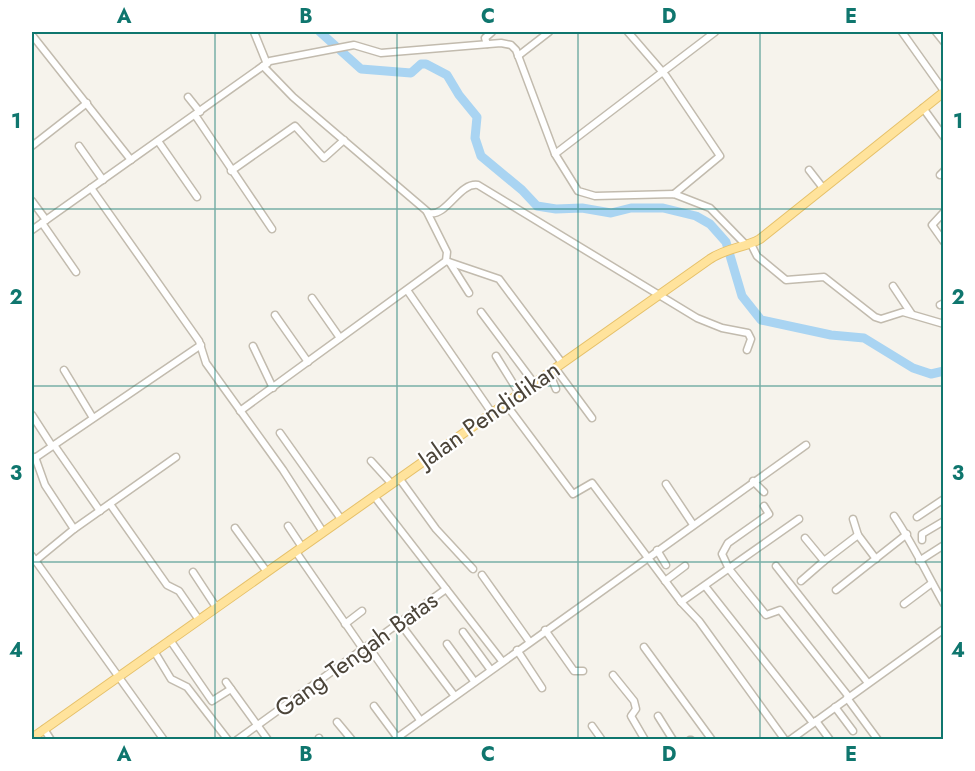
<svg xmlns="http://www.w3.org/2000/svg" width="975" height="771" font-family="Jost,sans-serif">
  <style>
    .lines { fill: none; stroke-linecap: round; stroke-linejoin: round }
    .river { stroke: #a9d4f2; stroke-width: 9 }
    .minor-casing { stroke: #c2bbae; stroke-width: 9 }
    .major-casing { stroke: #e6c16a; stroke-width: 10 }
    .minor { stroke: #fff; stroke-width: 6 }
    .major { stroke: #ffe39c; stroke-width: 8 }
    .grid { fill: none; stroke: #0f766e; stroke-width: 1.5; stroke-opacity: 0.55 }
    .labels { text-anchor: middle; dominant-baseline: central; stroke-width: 4.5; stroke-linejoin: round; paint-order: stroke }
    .street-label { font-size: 24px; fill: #4b4439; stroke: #fff }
    .neatline { fill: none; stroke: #0f766e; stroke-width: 2 }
    .grid-label { font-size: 20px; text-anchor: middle; font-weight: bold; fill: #0f766e }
  </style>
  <rect width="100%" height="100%" fill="#f6f3ec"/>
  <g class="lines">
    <polyline class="river" points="320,32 361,69 411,73 421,64 426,64 447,75 459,95 477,117 475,138 481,156 522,190 537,206 556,209 582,208 611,213 631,208 663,208 696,216 710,224 726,242 742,296 761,320 831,335 864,338 913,368 931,374 944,371"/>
    <g class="minor-casing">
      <g id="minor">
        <polyline points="254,32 267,64"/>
        <polyline points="628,32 666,76 720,156 674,194"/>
        <polyline points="902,32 944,91"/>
        <polyline points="936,32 944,42"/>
        <polyline points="32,35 131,160"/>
        <polyline points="487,44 485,38 492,32"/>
        <polyline points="518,56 549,32"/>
        <path d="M263,66L293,97L429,213C447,217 459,182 478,185L697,318L722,328L748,333L751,339L747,350"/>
        <polyline points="188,97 200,112"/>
        <polyline points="923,108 944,137"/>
        <polyline points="195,115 272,229"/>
        <polyline points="158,141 197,197"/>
        <polyline points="32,146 87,103"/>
        <polyline points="79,146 103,180"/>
        <polyline points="555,154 715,32"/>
        <polyline points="809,170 823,188"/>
        <polyline points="231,171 295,126 324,158 344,140"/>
        <polyline points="940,175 944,171"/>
        <polyline points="91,188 199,341 206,363 283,470 323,532"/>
        <polyline points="32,201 46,220"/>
        <polyline points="944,212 932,225 944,242"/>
        <polyline points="42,223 76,272"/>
        <polyline points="32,230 270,61 354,45 381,53 501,43 511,45 516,50 555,154 578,191 595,196 674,194 710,208 745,244"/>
        <polyline points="751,244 757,256 786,280 824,277 875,317 881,319 903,312 944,324"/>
        <polyline points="446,261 499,279 562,363"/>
        <polyline points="450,263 469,293"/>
        <polyline points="893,286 911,313"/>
        <polyline points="407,290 492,413"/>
        <polyline points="312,298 340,338"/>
        <polyline points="940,305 944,303"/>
        <polyline points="481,312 534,383"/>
        <polyline points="275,315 308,362"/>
        <polyline points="253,346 273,388"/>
        <polyline points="496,356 519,393"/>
        <polyline points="555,368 592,418"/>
        <polyline points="64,370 93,418"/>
        <polyline points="549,372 556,389"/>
        <polyline points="505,403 573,494 592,483 681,602 699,621 785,740"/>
        <polyline points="240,411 446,261 447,252 427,212"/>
        <polyline points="32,415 52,446"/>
        <polyline points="280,433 341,519"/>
        <polyline points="54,445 100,511"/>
        <polyline points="35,457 45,485 74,529"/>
        <polyline points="32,460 201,345"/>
        <polyline points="371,461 391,483"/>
        <polyline points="399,478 436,529 473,569"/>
        <polyline points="753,481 764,492"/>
        <polyline points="666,484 692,523"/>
        <polyline points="374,496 502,661"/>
        <polyline points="110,504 167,585 179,591 199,620"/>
        <polyline points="764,506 769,514 728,543 722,554 729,569 766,615 780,610 849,697"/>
        <path d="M894,516C913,544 927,574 944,604"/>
        <polyline points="917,517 944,499"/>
        <polyline points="853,519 858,535"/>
        <polyline points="288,526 302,547"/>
        <polyline points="235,528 267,572"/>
        <polyline points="805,538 824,561 858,535 876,559"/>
        <polyline points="922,540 922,534 944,521"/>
        <polyline points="657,550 666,565"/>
        <polyline points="296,552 363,649"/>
        <polyline points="32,556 164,740"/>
        <polyline points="35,561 74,529 176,457"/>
        <polyline points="919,561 944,545"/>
        <polyline points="776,566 868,683"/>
        <polyline points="193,572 216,607"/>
        <polyline points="482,575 529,641"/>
        <polyline points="665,581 685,566"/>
        <polyline points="801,581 824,561"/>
        <polyline points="705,586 813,723"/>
        <polyline points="836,590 907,534"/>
        <polyline points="681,602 799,519"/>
        <polyline points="904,604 932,583"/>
        <polyline points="399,622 454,695"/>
        <polyline points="345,624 362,611"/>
        <polyline points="545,630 574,671 583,671"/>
        <polyline points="463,632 490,669"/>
        <polyline points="170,640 212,701 231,689"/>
        <polyline points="447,644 474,681"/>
        <polyline points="368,646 420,720"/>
        <polyline points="644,647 712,740"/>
        <polyline points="517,650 542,688"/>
        <polyline points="154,651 171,679 187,687 228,740"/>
        <polyline points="613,675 634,701 636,709 631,716 645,740"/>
        <polyline points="226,682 268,740"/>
        <polyline points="847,698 878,740"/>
        <polyline points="374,706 397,737"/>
        <polyline points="835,707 853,731"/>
        <polyline points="658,716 673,740"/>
        <polyline points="816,721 830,740"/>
        <polyline points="337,722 352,740"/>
        <polyline points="592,726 602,740"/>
        <polyline points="44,729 51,740"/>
        <polyline points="319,738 320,740"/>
        <polyline points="237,740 446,589"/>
        <polyline points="394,740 806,445"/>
        <polyline points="690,740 691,740"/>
        <polyline points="790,740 944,629"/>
      </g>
    </g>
    <g class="major-casing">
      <path id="major" d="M32,738L710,259C728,247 745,248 760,239L944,92"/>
    </g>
    <use href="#minor" class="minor"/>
    <use href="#major" class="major"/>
  </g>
  <path class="grid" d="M215,32V740M397,32V740M578,32V740M760,32V740M32,209H944M32,386H944M32,562H944"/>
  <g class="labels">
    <g class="street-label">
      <text transform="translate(489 414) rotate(-35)">Jalan Pendidikan</text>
      <text transform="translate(356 654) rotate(-36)">Gang Tengah Batas</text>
    </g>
  </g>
  <rect width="975" height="771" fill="none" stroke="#ffffff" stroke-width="66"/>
  <rect x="33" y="33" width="909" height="705" class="neatline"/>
  <g class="grid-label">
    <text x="124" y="23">A</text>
    <text x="306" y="23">B</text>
    <text x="488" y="23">C</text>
    <text x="669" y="23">D</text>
    <text x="851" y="23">E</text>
    <text x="16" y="128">1</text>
    <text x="958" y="128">1</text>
    <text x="16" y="304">2</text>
    <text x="958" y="304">2</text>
    <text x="16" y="480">3</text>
    <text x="958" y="480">3</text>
    <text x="16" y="657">4</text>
    <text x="958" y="657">4</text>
    <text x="124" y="761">A</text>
    <text x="306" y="761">B</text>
    <text x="488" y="761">C</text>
    <text x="669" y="761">D</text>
    <text x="851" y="761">E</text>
  </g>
</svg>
